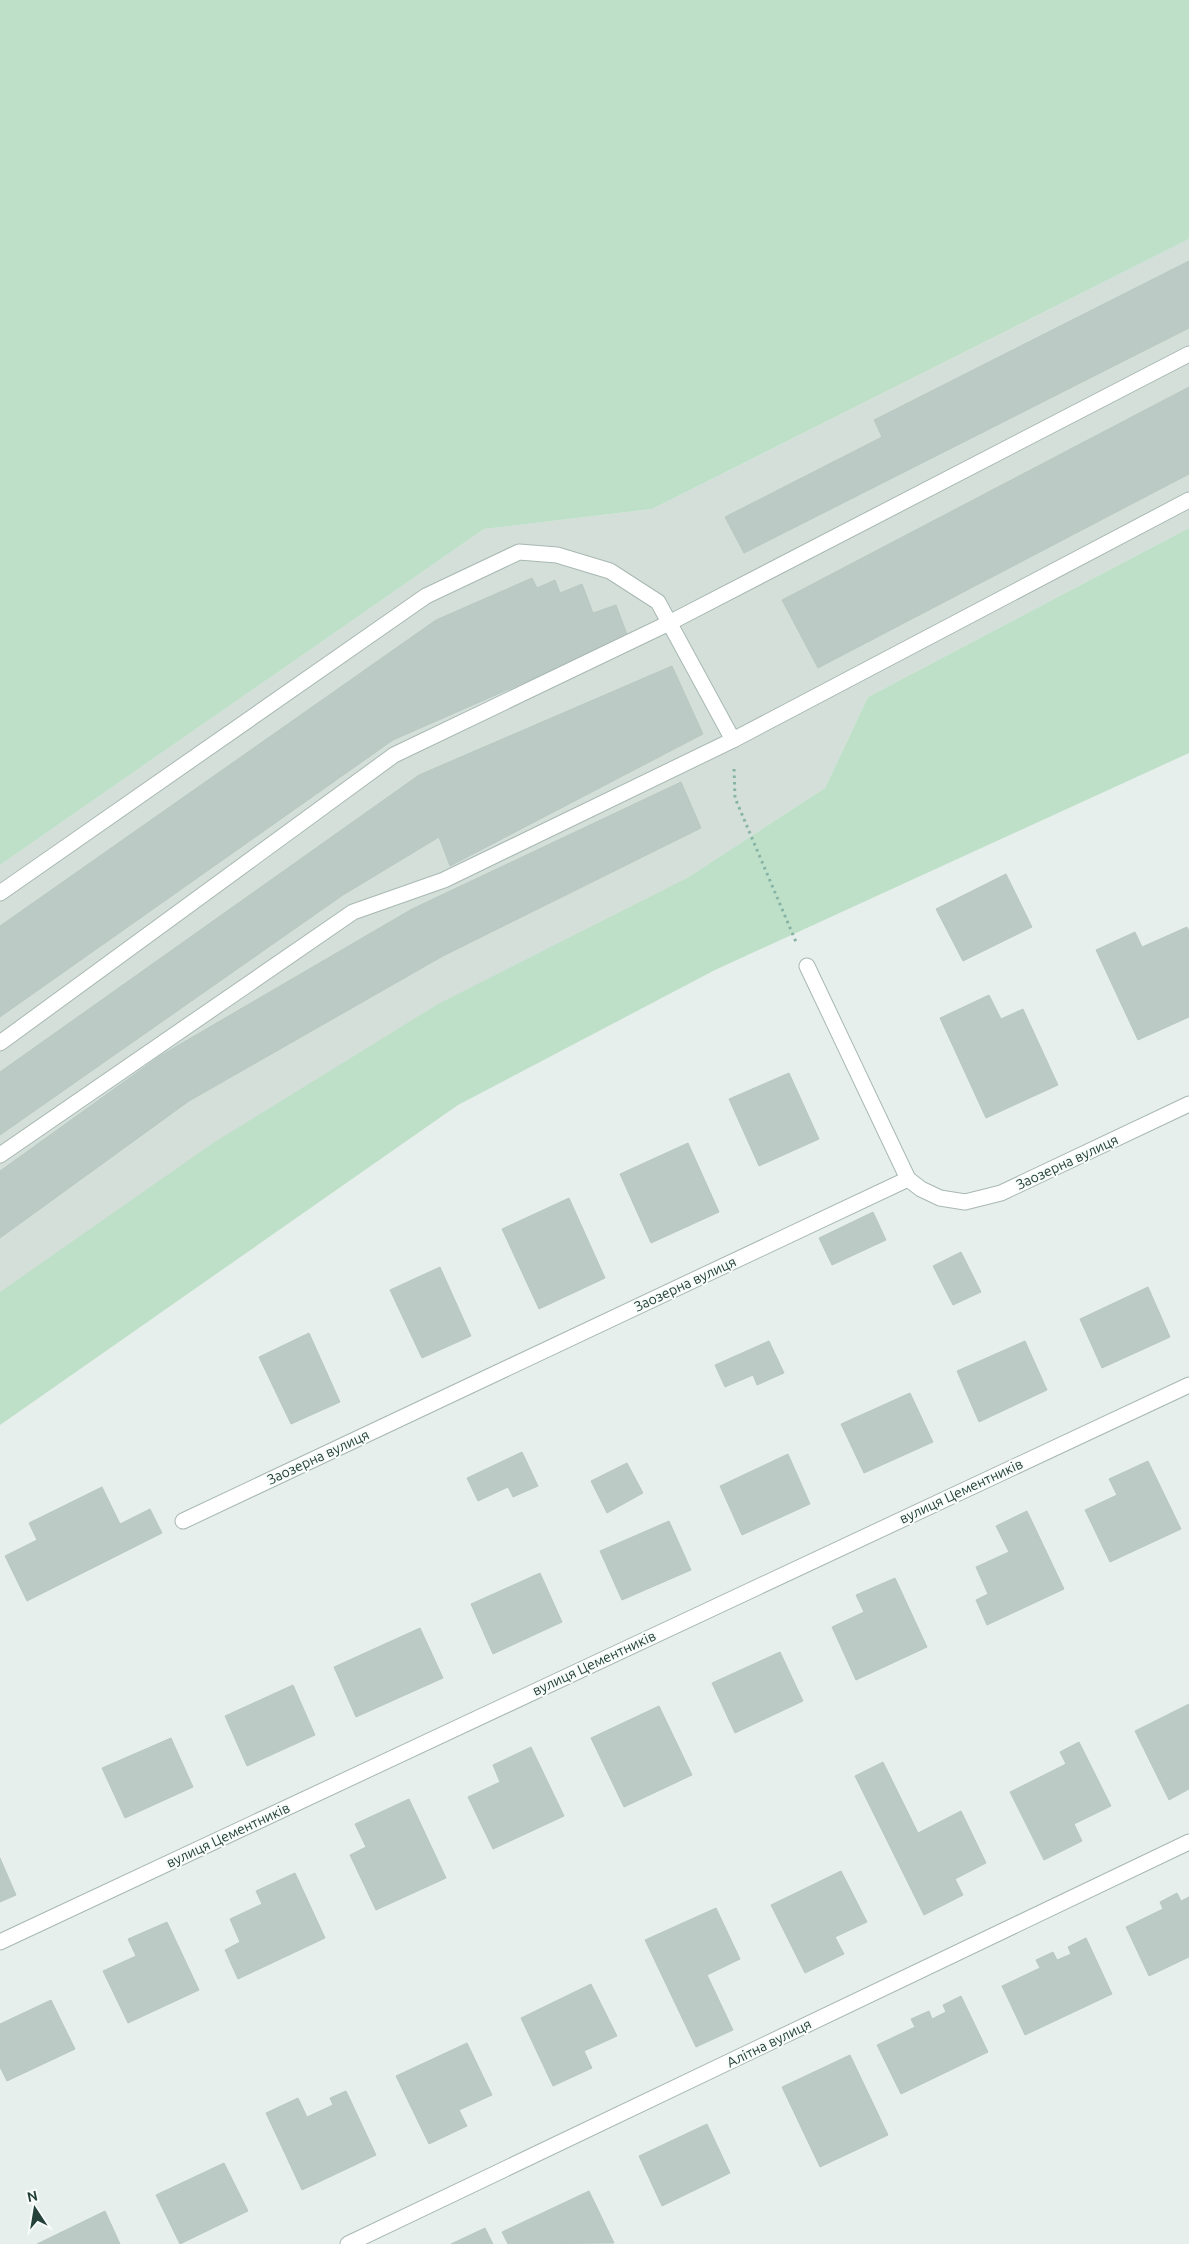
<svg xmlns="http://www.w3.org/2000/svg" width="1189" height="2244" font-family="Ubuntu,sans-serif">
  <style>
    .built { fill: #d4dfda }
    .green { fill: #bfe0c8 }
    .building { fill: #bbcac4; stroke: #b8c9c2 }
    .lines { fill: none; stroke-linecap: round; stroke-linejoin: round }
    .service-casing { stroke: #a8b8b2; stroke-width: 17 }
    .minor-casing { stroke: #a8b8b2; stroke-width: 17 }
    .path { stroke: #86b3a5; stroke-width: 3; stroke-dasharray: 2.5 4; stroke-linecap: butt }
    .service { stroke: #fff; stroke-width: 15 }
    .minor { stroke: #fff; stroke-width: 15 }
    .labels { text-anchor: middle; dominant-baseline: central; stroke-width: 4; stroke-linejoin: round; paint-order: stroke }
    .street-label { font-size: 14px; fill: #24423a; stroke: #f7fbf9 }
  </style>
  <rect width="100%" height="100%" fill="#e6efeb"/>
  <polygon class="built" points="1189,239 1189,528 868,697 825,788 687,878 0,1292 0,865 484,529 652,509"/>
  <g class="green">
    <polygon points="0,0 1189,0 1189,239 652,509 484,529 0,865"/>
    <polygon points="1189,528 1189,753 715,970 458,1105 0,1425 0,1292 213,1143 438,1004 687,878 825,788 868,697"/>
  </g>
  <g class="building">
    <polygon points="1189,261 1189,328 744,553 725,517 882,437 874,420"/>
    <polygon points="1189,387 1189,474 818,668 782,600"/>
    <polygon points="532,578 537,588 555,580 560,593 582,584 593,613 616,605 628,637 393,740 0,1017 0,926 436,620"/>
    <polygon points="672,666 703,734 450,866 439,837 343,895 0,1135 0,1072 419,775"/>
    <polygon points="681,782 701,828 443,956 189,1101 0,1238 0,1171 160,1056 412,909"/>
    <polygon points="1006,874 1032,927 963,961 936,909"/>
    <polygon points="1187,927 1189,931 1189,1017 1138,1040 1096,950 1135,932 1142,947"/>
    <polygon points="989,995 1001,1019 1023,1009 1058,1085 986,1118 940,1018"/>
    <polygon points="789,1073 819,1139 759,1166 729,1099"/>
    <polygon points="688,1143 719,1212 651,1243 620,1174"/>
    <polygon points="569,1198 605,1278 539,1309 502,1229"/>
    <polygon points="873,1212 886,1240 832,1265 819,1238"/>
    <polygon points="961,1252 981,1292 953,1305 933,1266"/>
    <polygon points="440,1267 471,1336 422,1358 390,1290"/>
    <polygon points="1148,1287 1170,1337 1102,1368 1080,1319"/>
    <polygon points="309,1333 340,1402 291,1424 259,1357"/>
    <polygon points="769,1341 784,1373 757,1385 753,1375 725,1387 715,1365"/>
    <polygon points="1025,1341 1047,1390 979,1422 957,1371"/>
    <polygon points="910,1393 933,1442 864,1473 841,1424"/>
    <polygon points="522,1452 538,1486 513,1497 508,1487 478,1501 467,1478"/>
    <polygon points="788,1454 810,1504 742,1535 720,1486"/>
    <polygon points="1148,1461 1181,1529 1110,1562 1085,1510 1117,1495 1109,1479"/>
    <polygon points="627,1463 643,1493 607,1513 591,1481"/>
    <polygon points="102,1487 120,1524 150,1509 162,1533 27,1601 5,1556 37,1540 29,1523"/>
    <polygon points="1027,1511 1064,1589 987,1625 976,1600 988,1594 976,1567 1009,1552 996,1526"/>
    <polygon points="669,1521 691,1570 622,1600 600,1551"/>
    <polygon points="540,1573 562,1622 493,1654 471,1604"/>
    <polygon points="895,1578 927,1647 856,1680 832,1627 864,1612 856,1595"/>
    <polygon points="420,1628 443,1678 356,1717 334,1667"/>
    <polygon points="780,1652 803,1701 735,1733 712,1683"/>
    <polygon points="293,1685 315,1735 247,1766 225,1716"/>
    <polygon points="1189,1704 1189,1789 1169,1800 1135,1731"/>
    <polygon points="659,1706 692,1775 624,1807 591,1738"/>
    <polygon points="171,1738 193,1787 125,1818 102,1768"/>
    <polygon points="1079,1742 1111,1806 1074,1824 1082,1841 1044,1860 1010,1792 1066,1764 1060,1752"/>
    <polygon points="531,1747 564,1816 493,1849 468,1797 500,1782 493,1765"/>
    <polygon points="883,1762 918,1833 961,1811 986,1863 955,1879 963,1895 924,1915 855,1776"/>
    <polygon points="409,1799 446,1878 376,1910 350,1855 366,1847 355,1824"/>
    <polygon points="0,1858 16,1895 0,1902"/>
    <polygon points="841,1871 867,1922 835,1937 844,1954 805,1973 771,1905"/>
    <polygon points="295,1873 325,1938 238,1979 225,1950 240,1942 230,1919 262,1904 256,1891"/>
    <polygon points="1177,1893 1181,1901 1189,1897 1189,1957 1149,1976 1126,1927 1163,1909 1160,1902"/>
    <polygon points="716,1908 740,1959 707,1975 733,2030 696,2047 645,1940"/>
    <polygon points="167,1922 199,1990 128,2023 103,1971 136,1956 128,1939"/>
    <polygon points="1086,1938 1112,1994 1025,2035 1002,1986 1040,1968 1036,1960 1053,1952 1057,1960 1071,1954 1068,1947"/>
    <polygon points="591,1984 617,2036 584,2051 592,2068 553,2086 521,2018"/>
    <polygon points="961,1996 988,2052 901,2094 877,2045 915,2027 911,2019 929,2011 932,2019 946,2012 943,2005"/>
    <polygon points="51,2000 75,2049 7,2081 0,2067 0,2024"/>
    <polygon points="467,2043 492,2095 459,2110 467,2126 429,2144 396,2076"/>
    <polygon points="850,2055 888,2135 820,2167 782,2087"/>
    <polygon points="346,2091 376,2155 302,2190 266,2113 298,2098 307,2117 333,2105 330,2098"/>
    <polygon points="707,2124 730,2173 662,2206 639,2156"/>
    <polygon points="224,2163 248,2211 180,2244 156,2195"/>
    <polygon points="589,2191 614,2243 508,2244 502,2232"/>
    <polygon points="105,2211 120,2244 37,2244"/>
    <polygon points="485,2228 493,2244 451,2244"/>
  </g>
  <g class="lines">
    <g class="service-casing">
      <g id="service">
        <polyline points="0,893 426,596 519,552 557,555 610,571 658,602 733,740"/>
        <polyline points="807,966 908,1179"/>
        <polyline points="0,1043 394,755 669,623 1189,354"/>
        <polyline points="0,1155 353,912 444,880 733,740 1189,500"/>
      </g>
    </g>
    <g class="minor-casing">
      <g id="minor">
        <polyline points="183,1521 908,1179 921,1189 940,1198 965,1202 1001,1193 1189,1104"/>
        <polyline points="0,1942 1189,1385"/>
        <polyline points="348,2244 1189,1842"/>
      </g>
    </g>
    <polyline class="path" points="734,769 735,798 796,942"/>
    <use href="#service" class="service"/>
    <use href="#minor" class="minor"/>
  </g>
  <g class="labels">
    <g class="street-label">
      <text transform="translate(1067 1162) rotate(-25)">Заозерна вулиця</text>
      <text transform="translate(685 1284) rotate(-25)">Заозерна вулиця</text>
      <text transform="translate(318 1457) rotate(-25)">Заозерна вулиця</text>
      <text transform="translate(961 1491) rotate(-25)">вулиця Цементників</text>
      <text transform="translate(594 1663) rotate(-25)">вулиця Цементників</text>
      <text transform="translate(228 1835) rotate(-25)">вулиця Цементників</text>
      <text transform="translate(769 2043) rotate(-26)">Алітна вулиця</text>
    </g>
  </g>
  <g transform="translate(35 2209) rotate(348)" stroke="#f7fbf9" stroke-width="4" paint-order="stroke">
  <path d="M0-4L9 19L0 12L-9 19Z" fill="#24423a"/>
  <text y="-8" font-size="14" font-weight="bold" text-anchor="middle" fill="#24423a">N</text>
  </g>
</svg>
